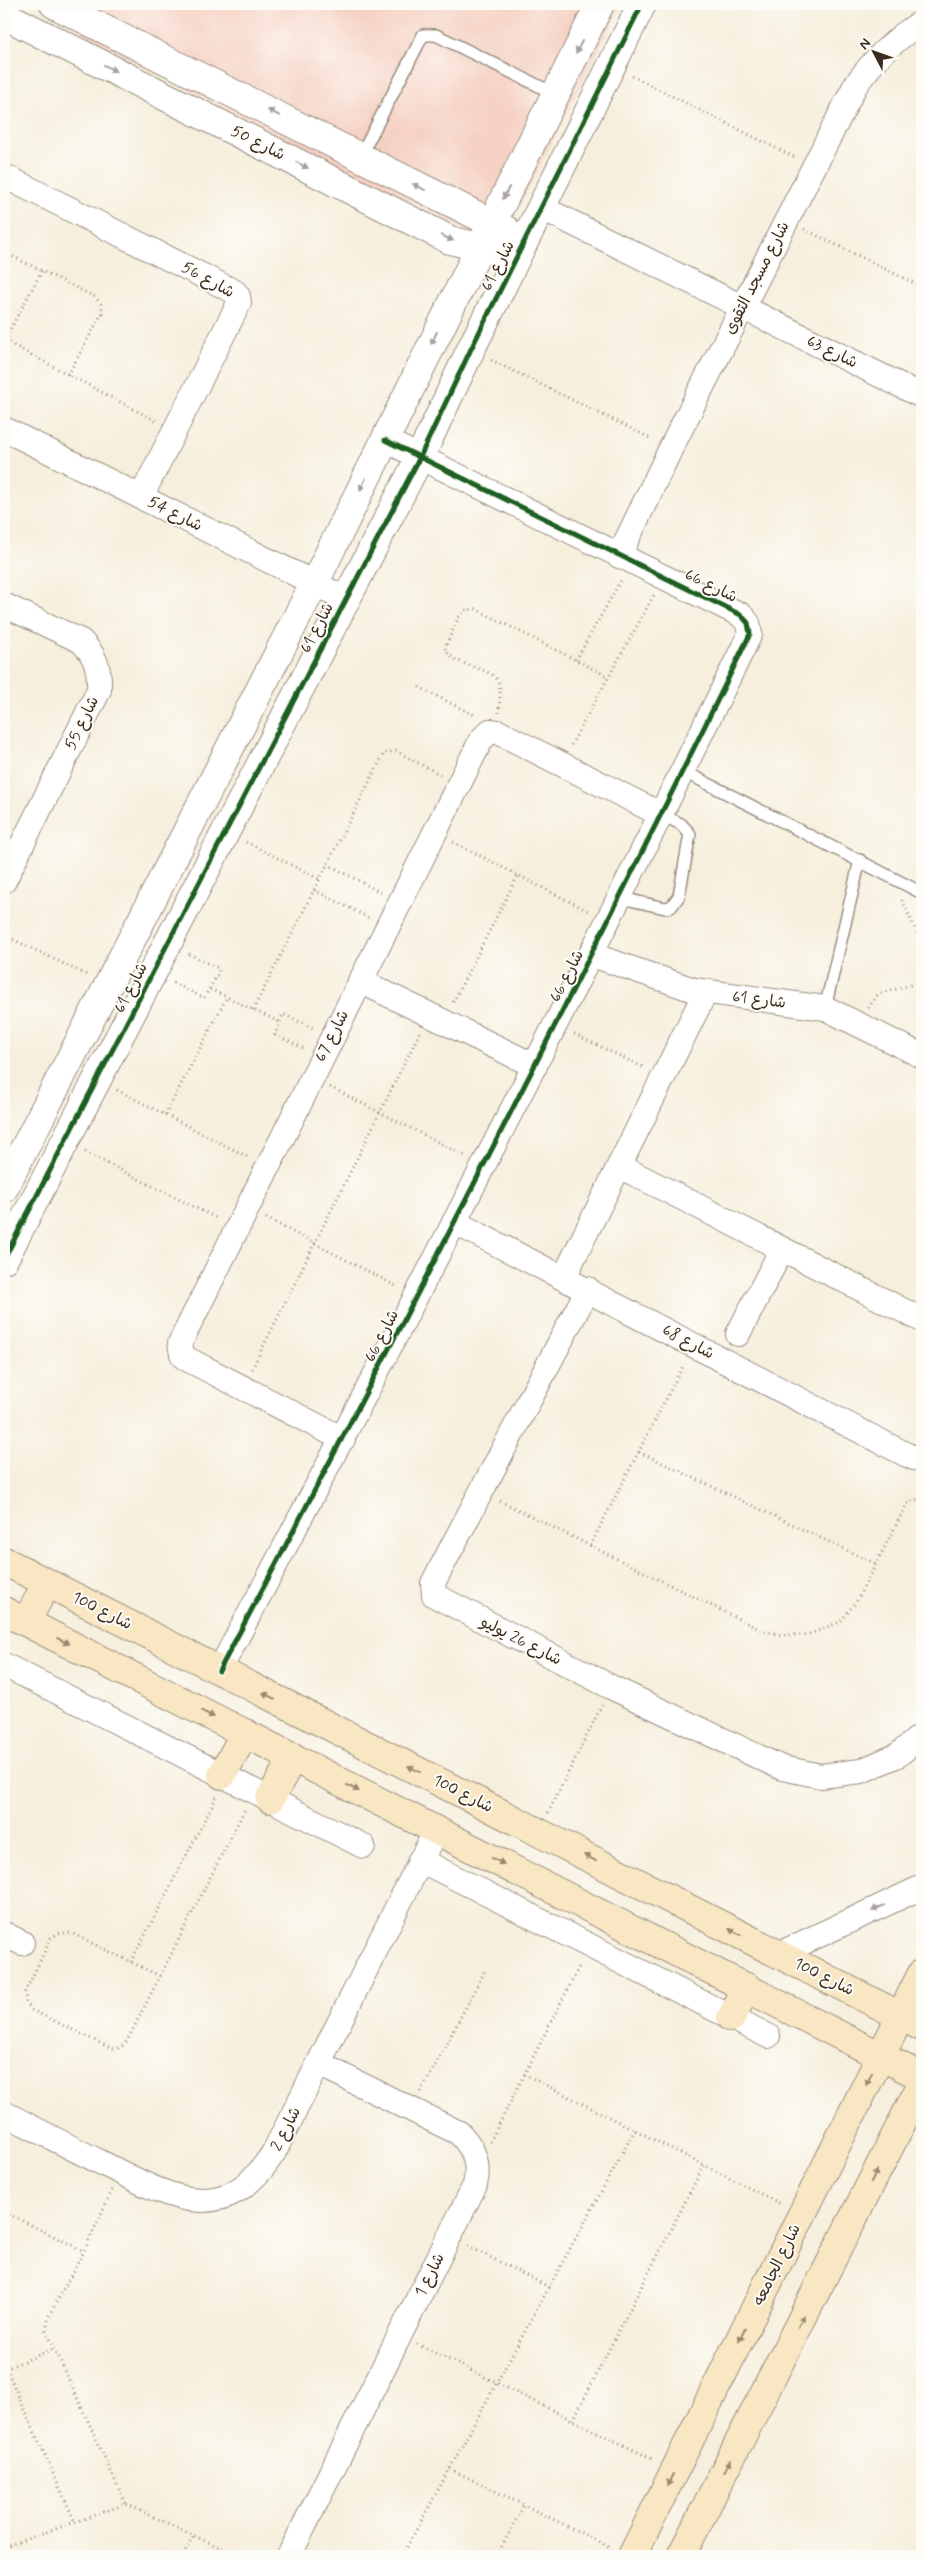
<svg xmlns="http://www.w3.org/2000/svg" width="926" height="2560" font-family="Mynerve,'Playpen Sans Arabic',sans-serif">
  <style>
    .built { fill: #f6d2c4 }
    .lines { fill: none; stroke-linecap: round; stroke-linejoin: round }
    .service-casing { stroke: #988c7e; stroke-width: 14 }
    .minor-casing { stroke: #988c7e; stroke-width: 26 }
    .tertiary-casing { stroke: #988c7e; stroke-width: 30 }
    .secondary-casing { stroke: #988c7e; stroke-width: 30 }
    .path { stroke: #988c7e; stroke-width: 3; stroke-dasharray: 1 4; stroke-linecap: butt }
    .service { stroke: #fff; stroke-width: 11 }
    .minor { stroke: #fff; stroke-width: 24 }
    .tertiary { stroke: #fff; stroke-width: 28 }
    .secondary { stroke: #f9e7c3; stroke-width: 28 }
    .cycleway-casing { stroke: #fdfcf7; stroke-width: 8 }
    .cycleway { stroke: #1b5e20; stroke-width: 5 }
    .oneway { fill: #a79f9a }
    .oneway2 { fill: #9a8870 }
    .labels { text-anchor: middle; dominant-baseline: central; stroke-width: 4; stroke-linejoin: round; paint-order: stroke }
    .street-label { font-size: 16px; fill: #3b2a1e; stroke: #fdfcf7 }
  </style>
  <rect width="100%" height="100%" fill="#fdfcf7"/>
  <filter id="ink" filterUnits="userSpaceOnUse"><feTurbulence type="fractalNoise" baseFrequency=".02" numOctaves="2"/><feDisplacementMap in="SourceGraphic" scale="10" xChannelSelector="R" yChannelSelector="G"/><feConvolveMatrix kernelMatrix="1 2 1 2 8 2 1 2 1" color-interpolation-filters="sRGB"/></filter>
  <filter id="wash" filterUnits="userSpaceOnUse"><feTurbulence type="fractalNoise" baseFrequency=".0096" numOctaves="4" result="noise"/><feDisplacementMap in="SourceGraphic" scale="20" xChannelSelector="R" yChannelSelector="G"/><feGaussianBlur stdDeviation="1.12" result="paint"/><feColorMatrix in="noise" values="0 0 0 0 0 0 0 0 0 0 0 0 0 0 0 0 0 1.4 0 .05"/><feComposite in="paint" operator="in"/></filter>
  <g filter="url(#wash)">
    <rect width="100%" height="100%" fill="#f6efdd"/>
    <polygon class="built" points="96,4 622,4 499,246 81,35"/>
  </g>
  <g filter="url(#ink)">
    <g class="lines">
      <g class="service-casing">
        <g id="service">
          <polyline points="360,157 423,35 436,35 555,94"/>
          <polyline points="683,771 922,893"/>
          <polyline points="621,898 665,908 671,907 679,896 690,834 681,824 662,815"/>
          <polyline points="825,1008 860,860"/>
        </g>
      </g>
      <g class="minor-casing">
        <g id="minor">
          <polyline points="4,176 235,292 238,296 239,303 141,497"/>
          <polyline points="540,207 922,396"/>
          <polyline points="4,429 346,599"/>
          <path d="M619,556L671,448L855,86C874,59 894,39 922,22"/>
          <path d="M4,605L81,641C96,656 100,669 99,690L4,881"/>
          <polyline points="592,955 694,990 825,1008 922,1056"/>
          <polyline points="360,981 535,1066"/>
          <polyline points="619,1166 922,1320"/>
          <polyline points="454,1222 907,1455 914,1458 922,1455"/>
          <polyline points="564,1277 705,993"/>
          <polyline points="588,1289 433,1583 434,1595 611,1687 782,1768 821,1776 861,1771 898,1755 922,1735"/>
          <polyline points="738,1334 782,1249"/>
          <polyline points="343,1439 185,1358 182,1354 180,1343 481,740 490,731 498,732 662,815"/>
          <polyline points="4,1665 363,1846"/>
          <path d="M219,1671C402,1328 579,983 750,634L748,623L741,615L385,440"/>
          <polyline points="420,1860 768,2036"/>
          <polyline points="4,1934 22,1943"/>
          <polyline points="779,1954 922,1887"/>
          <path d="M4,2113C37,2130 69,2147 102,2163C167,2196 224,2231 274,2152L436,1830"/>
          <path d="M289,2556L475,2185C480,2164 474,2148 459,2133L319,2064"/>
        </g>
      </g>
      <g class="tertiary-casing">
        <g id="tertiary">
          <polyline points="54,4 506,230"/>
          <polyline points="4,15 450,240 495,251"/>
          <polyline points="4,1188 314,584 600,4"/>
          <polyline points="4,1259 420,457 471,349 642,4"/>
        </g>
      </g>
      <g class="secondary-casing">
        <g id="secondary">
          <polyline points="4,1561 922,2027"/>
          <polyline points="4,1611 922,2077"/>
          <polyline points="26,1622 47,1583"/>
          <polyline points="222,1775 245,1733"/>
          <polyline points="270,1799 293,1757"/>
          <polyline points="731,2018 747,1987"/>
          <polyline points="632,2556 922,1973"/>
          <polyline points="681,2556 922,2083"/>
        </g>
      </g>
      <g class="path">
        <polyline points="632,76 796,158"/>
        <polyline points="804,229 922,287"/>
        <polyline points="4,252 95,297 102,305 102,313 68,375"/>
        <polyline points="42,271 9,331 8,338 11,344 156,421"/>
        <polyline points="491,360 652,439"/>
        <polyline points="576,660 621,580"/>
        <polyline points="419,687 476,716"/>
        <path d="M499,713C499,704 502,689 498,681C490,666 452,667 445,648L458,618L465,610L476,609L607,676"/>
        <polyline points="571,745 654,595"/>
        <polyline points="246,842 319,879"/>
        <polyline points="453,842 590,912"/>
        <polyline points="327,864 382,893"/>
        <polyline points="314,890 369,918"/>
        <polyline points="902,900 922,944"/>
        <polyline points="4,935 89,976"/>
        <polyline points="922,975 922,984"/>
        <polyline points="173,983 204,998 219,972 218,968 187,953"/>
        <polyline points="210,989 279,1022"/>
        <polyline points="453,1002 518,875"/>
        <polyline points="868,1008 878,994 921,982"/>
        <polyline points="253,1010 384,753 396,751 441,775"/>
        <polyline points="574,1034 645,1068"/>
        <polyline points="303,1048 275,1035 283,1014 315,1029"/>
        <polyline points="330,1087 465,1156"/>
        <polyline points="117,1090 250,1158"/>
        <polyline points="165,1115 227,997"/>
        <polyline points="85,1152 218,1219"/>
        <polyline points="266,1218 398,1287"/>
        <polyline points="252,1369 420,1032"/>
        <polyline points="639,1452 876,1564"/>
        <polyline points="500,1501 763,1631 783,1635 807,1635 840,1622 856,1602 907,1504 915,1499 922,1501"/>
        <polyline points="590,1546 684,1364"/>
        <polyline points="548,1813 602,1705"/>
        <polyline points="131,1962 217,1796"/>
        <path d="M160,1976L71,1933H58L51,1938L25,1992L26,2003L32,2010L110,2048C118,2049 122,2048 127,2041L245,1809"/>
        <polyline points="524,2074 781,2204"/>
        <polyline points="421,2092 485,1971"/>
        <polyline points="490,2142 580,1965"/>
        <polyline points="112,2190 84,2251 49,2316 46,2330 126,2504"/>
        <polyline points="4,2212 84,2251"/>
        <polyline points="468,2246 549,2287"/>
        <polyline points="417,2344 654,2460"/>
        <polyline points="6,2368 75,2522"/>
        <polyline points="5,2369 53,2349"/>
        <polyline points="573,2420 704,2165"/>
        <polyline points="450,2469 610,2547"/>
        <polyline points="4,2547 126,2504 238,2556"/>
        <polyline points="183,2556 194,2536"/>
        <polyline points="402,2556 635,2130"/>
        <polyline points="497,2556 524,2505"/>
      </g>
      <use href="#service" class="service"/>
      <use href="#minor" class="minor"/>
      <use href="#tertiary" class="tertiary"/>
      <use href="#secondary" class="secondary"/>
      <g class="cycleway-casing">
        <g id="cycleway">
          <polyline points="4,1259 420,457 471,349 642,4"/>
          <path d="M219,1671C402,1328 579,983 750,634L748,623L741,615L385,440"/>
        </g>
      </g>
      <use href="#cycleway" class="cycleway"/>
    </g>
    <defs><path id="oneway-solid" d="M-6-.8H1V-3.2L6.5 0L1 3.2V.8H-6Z" transform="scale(1.25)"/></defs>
    <g class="oneway">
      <use href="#oneway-solid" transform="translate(579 47) rotate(117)"/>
      <use href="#oneway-solid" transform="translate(110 68) rotate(27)"/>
      <use href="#oneway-solid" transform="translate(274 113) rotate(-153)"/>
      <use href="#oneway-solid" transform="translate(302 165) rotate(27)"/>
      <use href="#oneway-solid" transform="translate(419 187) rotate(-153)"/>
      <use href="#oneway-solid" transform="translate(506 193) rotate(117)"/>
      <use href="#oneway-solid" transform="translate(447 238) rotate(24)"/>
      <use href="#oneway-solid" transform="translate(434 338) rotate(116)"/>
      <use href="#oneway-solid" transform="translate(363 484) rotate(116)"/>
      <use href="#oneway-solid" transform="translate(878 1908) rotate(155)"/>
    </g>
    <g class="oneway2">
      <use href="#oneway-solid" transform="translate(63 1641) rotate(27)"/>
      <use href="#oneway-solid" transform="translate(269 1696) rotate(-153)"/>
      <use href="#oneway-solid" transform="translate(208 1714) rotate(27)"/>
      <use href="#oneway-solid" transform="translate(414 1769) rotate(-153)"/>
      <use href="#oneway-solid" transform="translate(353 1788) rotate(27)"/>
      <use href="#oneway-solid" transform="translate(590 1858) rotate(-153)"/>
      <use href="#oneway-solid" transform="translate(498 1861) rotate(27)"/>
      <use href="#oneway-solid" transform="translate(735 1932) rotate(-153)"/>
      <use href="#oneway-solid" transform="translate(869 2079) rotate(116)"/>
      <use href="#oneway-solid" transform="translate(874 2176) rotate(-63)"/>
      <use href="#oneway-solid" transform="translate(801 2321) rotate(-63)"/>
      <use href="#oneway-solid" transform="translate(742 2335) rotate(116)"/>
      <use href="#oneway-solid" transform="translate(727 2466) rotate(-63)"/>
      <use href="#oneway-solid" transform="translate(670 2480) rotate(116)"/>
    </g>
  </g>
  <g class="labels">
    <g class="street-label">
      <text transform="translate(258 143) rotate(27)">شارع 50</text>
      <text transform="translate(498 266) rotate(-63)">شارع 61</text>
      <text transform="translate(757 278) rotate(-63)">شارع مسجد التقوى</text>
      <text transform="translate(208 280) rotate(29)">شارع 56</text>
      <text transform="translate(832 352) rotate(26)">شارع 63</text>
      <text transform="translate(175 514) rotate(27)">شارع 54</text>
      <text transform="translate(711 586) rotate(26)">شارع 66</text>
      <text transform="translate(317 628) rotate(-63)">شارع 61</text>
      <text transform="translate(82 723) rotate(-64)">شارع 55</text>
      <text transform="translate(567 976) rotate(-63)">شارع 66</text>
      <text transform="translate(131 988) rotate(-63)">شارع 61</text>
      <text transform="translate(759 1000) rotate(7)">شارع 61</text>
      <text transform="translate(332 1036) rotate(-63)">شارع 67</text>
      <text transform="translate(382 1336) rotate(-63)">شارع 66</text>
      <text transform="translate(688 1342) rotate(28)">شارع 68</text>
      <text transform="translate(102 1611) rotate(27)">شارع 100</text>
      <text transform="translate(521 1641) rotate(27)">شارع 26 يوليو</text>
      <text transform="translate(463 1794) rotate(27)">شارع 100</text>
      <text transform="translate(824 1977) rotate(27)">شارع 100</text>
      <text transform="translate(286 2129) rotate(-63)">شارع 2</text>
      <text transform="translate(777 2265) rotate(-64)">شارع الجامعه</text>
      <text transform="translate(430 2275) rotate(-63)">شارع 1</text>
    </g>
  </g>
  <rect width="926" height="2560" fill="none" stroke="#fdfcf7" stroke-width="20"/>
  <g transform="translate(874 52) rotate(311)" stroke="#fdfcf7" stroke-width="4" paint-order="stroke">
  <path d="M0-4L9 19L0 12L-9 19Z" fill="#3b2a1e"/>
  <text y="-8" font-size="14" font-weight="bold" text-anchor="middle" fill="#3b2a1e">N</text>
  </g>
</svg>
